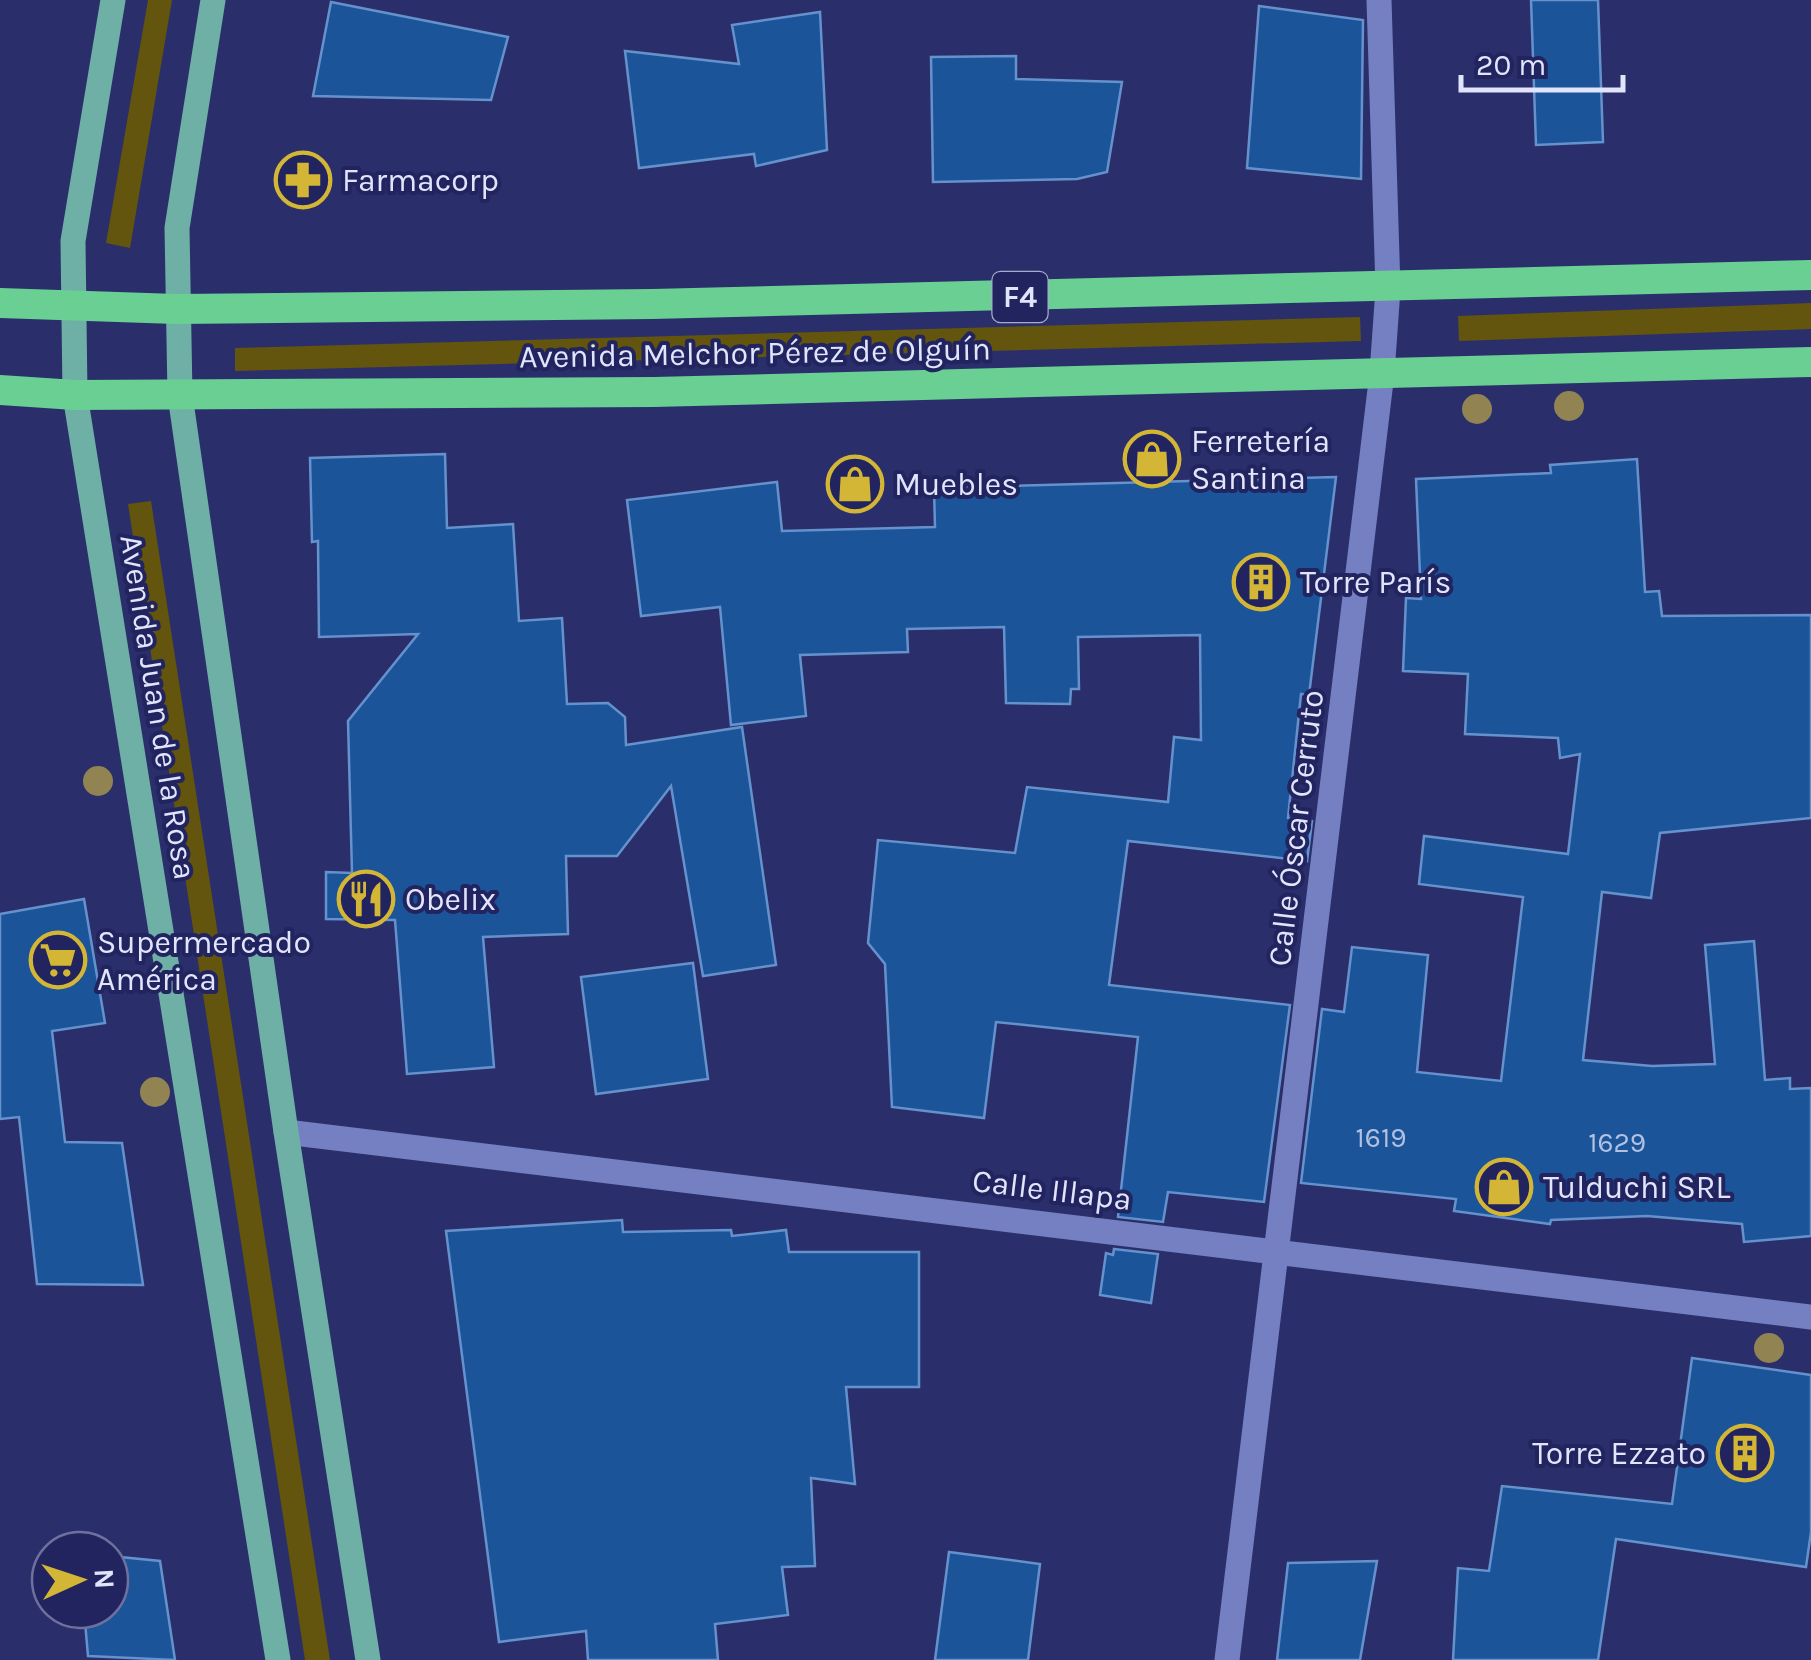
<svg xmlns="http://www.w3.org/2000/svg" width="1811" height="1660" font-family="Karla,sans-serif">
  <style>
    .green { fill: #63540e }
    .building { fill: #1b5499; stroke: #6592cd; stroke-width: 2.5 }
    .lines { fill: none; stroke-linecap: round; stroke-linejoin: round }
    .minor { stroke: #7580c2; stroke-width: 25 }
    .major { stroke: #6eafa6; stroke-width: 25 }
    .highway { stroke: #69cf93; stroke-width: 30 }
    .tree { fill: #928353 }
    .labels { text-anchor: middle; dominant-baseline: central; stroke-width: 8; stroke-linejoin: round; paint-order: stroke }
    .number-label { font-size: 28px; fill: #b0c1e3 }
    .shield { fill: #21245f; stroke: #a7abcd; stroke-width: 2.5 }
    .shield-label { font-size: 30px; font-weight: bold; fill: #e1e5fc }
    .poi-label { font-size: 32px; fill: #e1e5fc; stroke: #21245f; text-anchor: start }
    .street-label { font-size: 32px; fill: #e1e5fc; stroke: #21245f }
  </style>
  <rect width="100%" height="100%" fill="#2a2f6b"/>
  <g class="green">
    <polygon points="148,0 172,0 130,248 106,243"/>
    <polygon points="1811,303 1811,329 1459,341 1458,316"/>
    <polygon points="1360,317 1361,341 235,371 235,348"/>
    <polygon points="151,501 330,1660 305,1660 128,504"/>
  </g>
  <g class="building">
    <polygon points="1531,0 1598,0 1603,142 1536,145"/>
    <polygon points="331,2 508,37 491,100 313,96"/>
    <polygon points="1259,6 1363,20 1361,179 1247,168"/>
    <polygon points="820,12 827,150 756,166 754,154 639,168 625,51 739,64 732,25"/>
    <polygon points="1016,56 1016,79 1122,82 1107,172 1077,179 933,182 931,57"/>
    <polygon points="445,454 447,528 513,524 519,621 562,618 567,704 608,703 625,717 626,745 742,727 776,965 703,976 671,786 617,856 566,856 568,934 483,937 494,1067 407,1074 395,920 326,919 326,872 352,873 348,721 418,634 319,637 318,541 312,542 310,458"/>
    <polygon points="1637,459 1645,592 1659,591 1662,616 1811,615 1811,818 1660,833 1651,898 1602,892 1583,1060 1652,1066 1715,1064 1705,945 1754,941 1765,1080 1790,1078 1790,1089 1811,1088 1811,1236 1744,1242 1742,1224 1647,1216 1551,1220 1550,1224 1454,1211 1456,1199 1301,1183 1322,1009 1344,1012 1352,947 1428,955 1417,1072 1501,1081 1523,897 1419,884 1424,836 1568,854 1580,754 1560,758 1558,738 1465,734 1468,674 1403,671 1406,598 1421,599 1416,479 1551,473 1550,465"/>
    <polygon points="1336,477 1309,695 1301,694 1288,818 1312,821 1307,861 1128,841 1109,985 1290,1005 1264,1202 1168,1192 1163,1222 1118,1217 1138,1037 996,1022 984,1118 892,1107 885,964 868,943 878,840 1015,853 1027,787 1168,802 1174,737 1201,740 1200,635 1078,637 1079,689 1071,689 1070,704 1006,703 1004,627 907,629 908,652 800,655 806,716 731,725 720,607 641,616 627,500 777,482 782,531 935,527 934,488"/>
    <polygon points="84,899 105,1023 52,1031 65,1142 122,1143 143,1285 37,1284 19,1117 0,1119 0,914"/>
    <polygon points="693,963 708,1079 596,1094 581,977"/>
    <polygon points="622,1220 623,1232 731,1230 732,1236 786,1230 789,1252 919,1252 919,1387 846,1387 855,1484 811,1478 815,1566 782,1567 788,1615 715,1624 718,1660 588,1660 586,1631 499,1642 446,1231"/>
    <polygon points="1114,1249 1158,1254 1151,1303 1100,1295 1106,1253 1113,1255"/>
    <polygon points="1692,1358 1811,1375 1811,1532 1806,1567 1616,1539 1598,1660 1453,1660 1458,1568 1489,1571 1502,1486 1672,1504"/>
    <polygon points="949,1552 1040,1564 1028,1660 935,1660"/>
    <polygon points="110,1556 160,1561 175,1660 88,1656 84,1610 110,1610"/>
    <polygon points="1377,1561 1360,1660 1277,1660 1288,1563"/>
  </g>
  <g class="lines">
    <g class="minor">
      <polyline points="286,1132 1811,1317"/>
      <polyline points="1227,1660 1382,373 1388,289 1379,0"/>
    </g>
    <g class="major">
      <polyline points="113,0 73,241 75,395 278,1660"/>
      <polyline points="213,0 177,228 180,395 286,1132 368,1660"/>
    </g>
    <g class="highway">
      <polyline points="0,303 176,309 652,304 1811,275"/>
      <polyline points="0,390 75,395 654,392 1811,362"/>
    </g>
  </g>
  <g class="tree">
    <circle cx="1569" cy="406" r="15"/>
    <circle cx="1477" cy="409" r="15"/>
    <circle cx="98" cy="781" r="15"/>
    <circle cx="155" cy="1092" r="15"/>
    <circle cx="1769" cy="1348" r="15"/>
  </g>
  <defs>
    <g id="pharmacy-ring" transform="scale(2.875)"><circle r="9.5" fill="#21245f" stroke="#d3b635" stroke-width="1.5"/><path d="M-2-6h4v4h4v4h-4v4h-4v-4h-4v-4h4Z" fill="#d3b635"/></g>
    <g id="shop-ring" transform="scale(2.875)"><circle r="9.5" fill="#21245f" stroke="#d3b635" stroke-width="1.5"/><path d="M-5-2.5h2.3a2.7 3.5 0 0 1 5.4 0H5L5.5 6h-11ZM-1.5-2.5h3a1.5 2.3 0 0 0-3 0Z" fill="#d3b635"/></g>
    <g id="building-ring" transform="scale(2.875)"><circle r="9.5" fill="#21245f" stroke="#d3b635" stroke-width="1.5"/><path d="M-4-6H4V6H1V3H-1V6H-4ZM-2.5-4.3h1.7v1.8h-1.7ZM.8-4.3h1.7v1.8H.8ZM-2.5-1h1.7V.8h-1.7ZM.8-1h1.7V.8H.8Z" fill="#d3b635"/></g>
    <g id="restaurant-ring" transform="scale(2.875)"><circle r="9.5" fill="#21245f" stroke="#d3b635" stroke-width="1.5"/><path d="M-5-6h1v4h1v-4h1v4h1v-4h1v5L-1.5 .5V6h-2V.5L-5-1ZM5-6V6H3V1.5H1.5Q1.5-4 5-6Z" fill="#d3b635"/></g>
    <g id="supermarket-ring" transform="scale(2.875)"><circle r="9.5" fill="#21245f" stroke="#d3b635" stroke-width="1.5"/><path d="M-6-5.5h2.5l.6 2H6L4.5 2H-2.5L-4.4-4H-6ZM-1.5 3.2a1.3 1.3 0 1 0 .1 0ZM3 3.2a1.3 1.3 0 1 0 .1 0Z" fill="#d3b635"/></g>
  </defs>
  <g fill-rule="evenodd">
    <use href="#pharmacy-ring" x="303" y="180"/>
    <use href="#shop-ring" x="1152" y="459"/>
    <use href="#shop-ring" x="855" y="484"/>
    <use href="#building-ring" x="1261" y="582"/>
    <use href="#restaurant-ring" x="366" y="899"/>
    <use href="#supermarket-ring" x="58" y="960"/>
    <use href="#shop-ring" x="1504" y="1187"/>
    <use href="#building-ring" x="1745" y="1453"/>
  </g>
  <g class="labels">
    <g class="number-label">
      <text x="1381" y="1137">1619</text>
      <text x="1617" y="1142">1629</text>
    </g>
    <rect class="shield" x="992.5" y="272" width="55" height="50" rx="8"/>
    <g class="shield-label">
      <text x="1020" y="297">F4</text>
    </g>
    <g class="poi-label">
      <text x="342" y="180">Farmacorp</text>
      <text x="1191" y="441">Ferretería<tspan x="1191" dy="37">Santina</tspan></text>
      <text x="894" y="484">Muebles</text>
      <text x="1300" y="582">Torre París</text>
      <text x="405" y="899">Obelix</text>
      <text x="97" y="942">Supermercado<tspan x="97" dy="37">América</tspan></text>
      <text x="1543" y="1187">Tulduchi SRL</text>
      <text x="1706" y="1453" text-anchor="end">Torre Ezzato</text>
    </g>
    <g class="street-label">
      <text transform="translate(755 353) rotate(-1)">Avenida Melchor Pérez de Olguín</text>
      <text transform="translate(158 707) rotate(81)">Avenida Juan de la Rosa</text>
      <text transform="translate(1296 828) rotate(-83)">Calle Óscar Cerruto</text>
      <text transform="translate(1052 1190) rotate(7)">Calle Illapa</text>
    </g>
  </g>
  <g transform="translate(80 1580) rotate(87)"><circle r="48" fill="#21245f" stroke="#6e719e" stroke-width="2.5"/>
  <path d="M0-8L18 38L0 25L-18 38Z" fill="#d3b635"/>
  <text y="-15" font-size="28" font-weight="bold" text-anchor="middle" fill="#e1e5fc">N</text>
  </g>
  <path d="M1461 75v15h162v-15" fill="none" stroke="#e1e5fc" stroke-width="5"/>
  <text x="1476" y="75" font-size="30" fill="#e1e5fc" stroke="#21245f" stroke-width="8" paint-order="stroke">20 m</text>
</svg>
